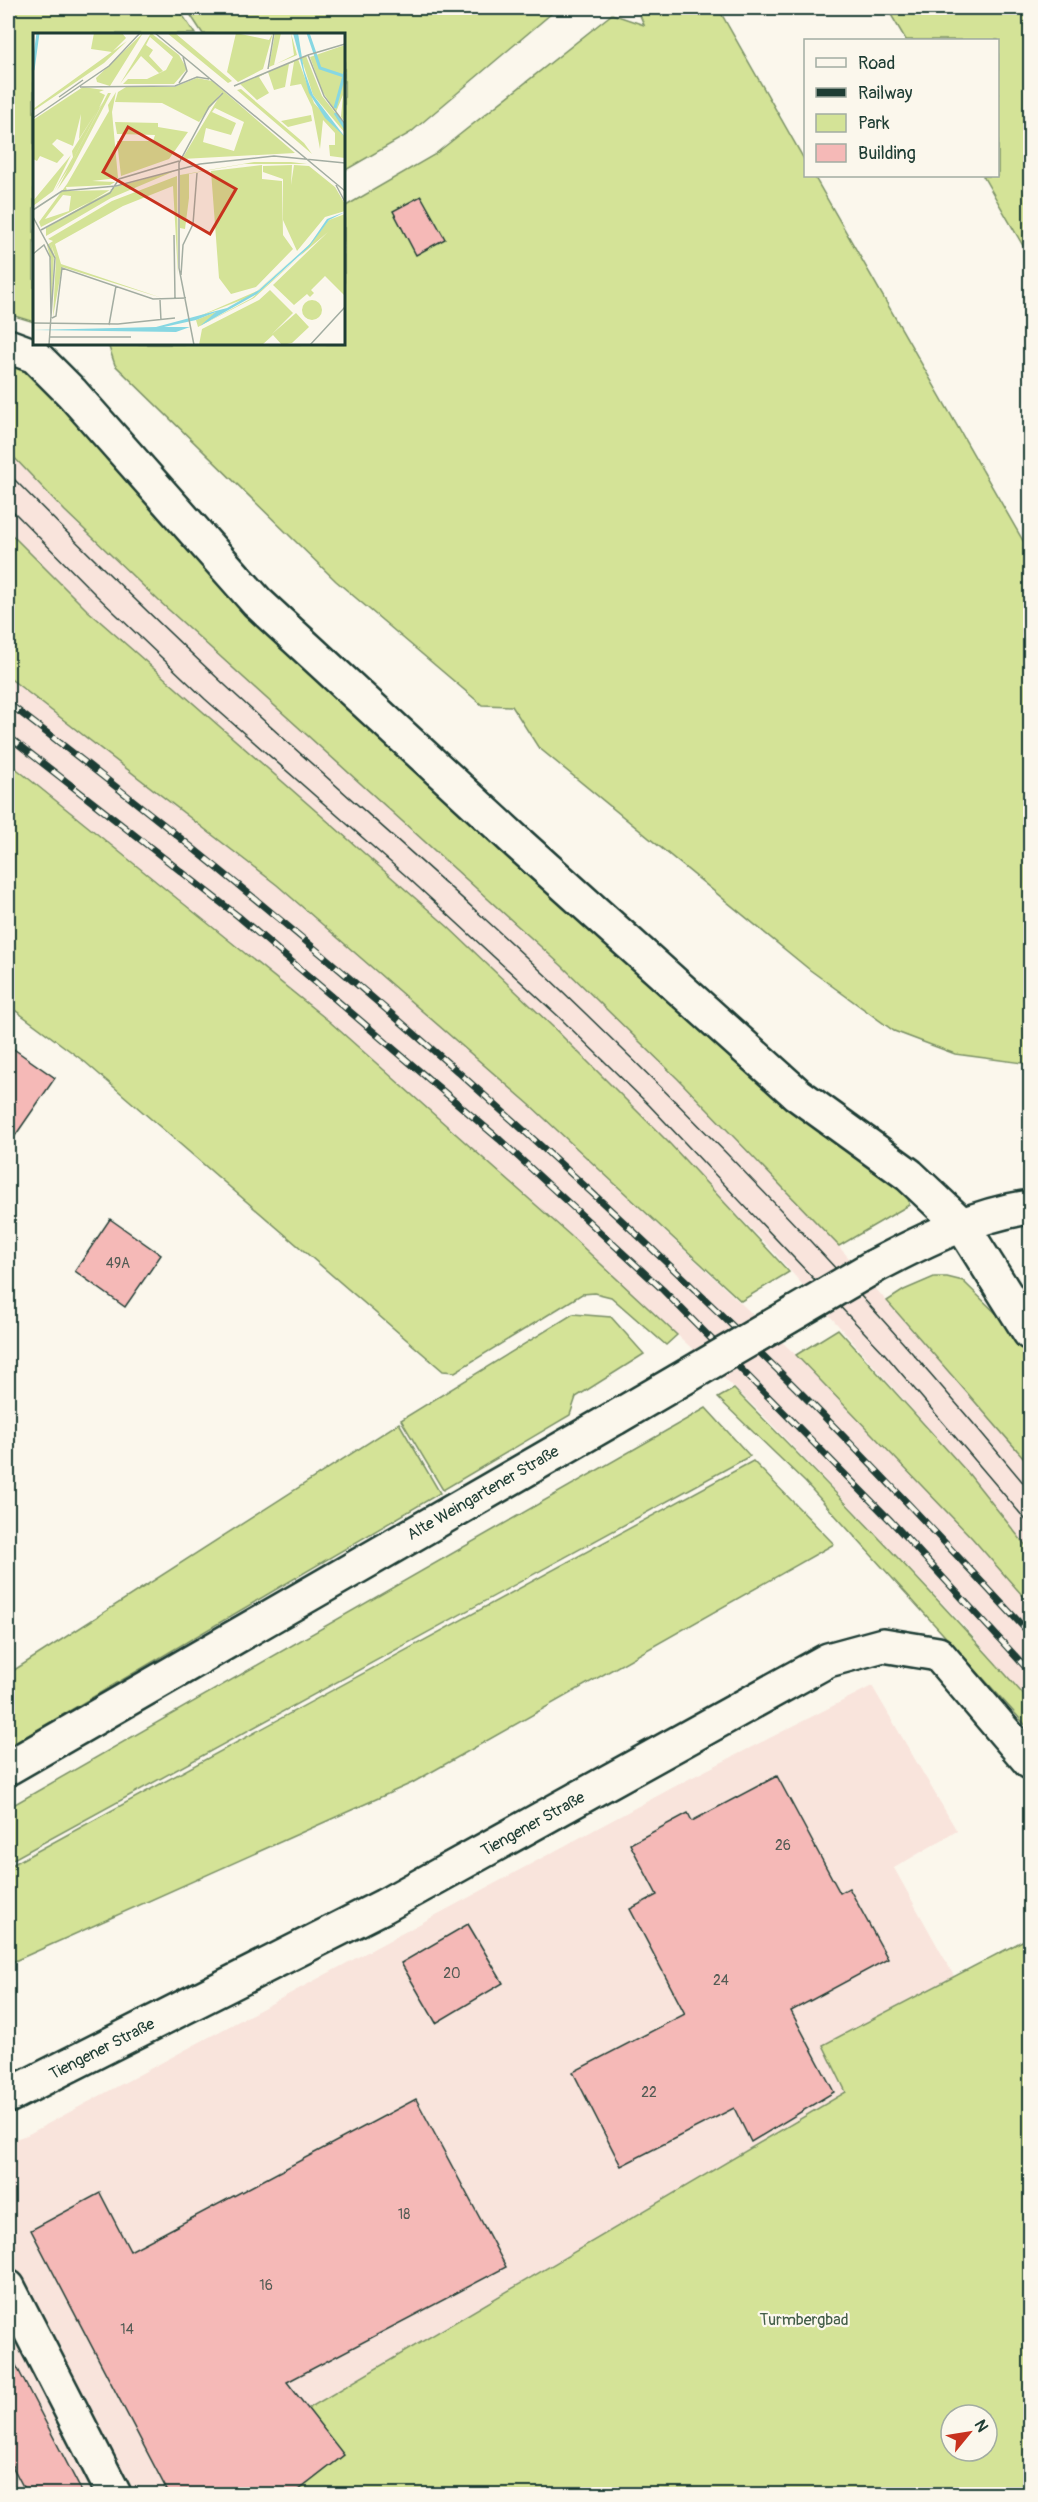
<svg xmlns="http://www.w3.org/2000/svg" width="1038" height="2502" font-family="Pangolin,sans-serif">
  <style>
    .built { fill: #f9e4dc }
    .green { fill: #d4e397; stroke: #7a9066; stroke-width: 1.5; fill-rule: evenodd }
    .building { fill: #f5b9b7; stroke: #1f3d34; stroke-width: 1.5 }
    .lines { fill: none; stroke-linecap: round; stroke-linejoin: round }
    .minor-casing { stroke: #1f3d34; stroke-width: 38 }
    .minor { stroke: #fbf7ec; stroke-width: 33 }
    .tram { stroke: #1f3d34; stroke-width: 1.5 }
    .rail-casing { stroke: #1f3d34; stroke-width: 7 }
    .rail { stroke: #fbf7ec; stroke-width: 4.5; stroke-dasharray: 14; stroke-linecap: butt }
    .minor-bridge-casing { stroke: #1f3d34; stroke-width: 38; stroke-linecap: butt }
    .minor-bridge { stroke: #fbf7ec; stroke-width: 33 }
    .labels { text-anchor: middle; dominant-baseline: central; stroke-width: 4.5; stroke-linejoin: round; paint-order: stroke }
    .number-label { font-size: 14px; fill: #545c55 }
    .street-label { font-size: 16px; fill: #1f3d34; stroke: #fbf7ec }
    .park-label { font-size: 16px; fill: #435e48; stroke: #fbf7ec }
    .inset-river { fill: none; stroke: #87d7e2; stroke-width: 3 }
    .inset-road { fill: none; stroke: #a3ada2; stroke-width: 1.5 }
    .view { fill: #c8321e; fill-opacity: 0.15; stroke: #c8321e; stroke-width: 3 }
    .inset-edge { fill: none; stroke: #1f3d34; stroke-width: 3 }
  </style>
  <rect width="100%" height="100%" fill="#fbf7ec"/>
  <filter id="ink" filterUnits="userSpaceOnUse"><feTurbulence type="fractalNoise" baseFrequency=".0167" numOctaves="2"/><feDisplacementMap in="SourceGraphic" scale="12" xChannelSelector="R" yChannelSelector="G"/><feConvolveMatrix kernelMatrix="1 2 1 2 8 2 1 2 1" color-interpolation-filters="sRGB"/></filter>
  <g filter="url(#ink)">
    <g class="built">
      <polygon points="8,451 65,511 159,601 561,965 678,1079 806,1209 1030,1465 1030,1551 968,1473 772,1250 552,1026 447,926 87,610 8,531"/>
      <polygon points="8,677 277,885 530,1105 796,1355 972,1538 1030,1604 1030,1702 963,1625 758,1410 572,1237 330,1022 8,762"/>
      <polygon points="872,1686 957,1831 894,1868 954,1976 824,2045 847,2091 163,2494 8,2494 8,2141 27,2135 685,1781"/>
    </g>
    <g class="green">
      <polygon points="8,8 178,8 195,34 34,34 34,322 8,314"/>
      <polygon points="186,8 558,8 410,133 344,171 344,34 203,34"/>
      <polygon points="637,8 718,8 805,161 806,176 814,176 1030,553 1030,1064 955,1054 894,1031 810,970 538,747 512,706 482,705 336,581 115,365 108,344 344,344 344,207 434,155 612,14 644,25"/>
      <polygon points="887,8 1030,8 1030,258 983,176 998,176 998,40 906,40"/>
      <polygon points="8,358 23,365 908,1195 909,1205 839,1246 678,1079 561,965 159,601 65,511 8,451"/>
      <polygon points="8,531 87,610 447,926 552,1026 671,1145 789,1272 741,1301 530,1105 277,885 8,677"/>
      <polygon points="8,762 330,1022 572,1237 677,1335 666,1345 611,1297 595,1293 582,1294 455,1372 443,1371 85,1062 8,1005"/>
      <polygon points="934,1277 947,1277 963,1281 1009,1326 1030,1361 1030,1465 887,1301 904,1290"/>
      <polygon points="573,1314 611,1317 644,1354 576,1397 570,1415 443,1490 401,1420"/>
      <polygon points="838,1329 968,1473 1030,1551 1030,1604 972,1538 796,1355"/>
      <path d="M734,1389C835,1491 935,1594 1030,1702V1730L805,1482L718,1398Z"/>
      <polygon points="706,1408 750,1456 8,1862 8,1808"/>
      <polygon points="399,1423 440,1493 8,1747 8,1674"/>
      <polygon points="753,1461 834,1544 412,1783 8,1964 8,1867"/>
      <path d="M1030,1937V2494H163L846,2092L823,2045ZM951,2415H987V2451H951Z"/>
    </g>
    <g class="building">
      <polygon points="421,196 445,239 416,255 393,211"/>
      <polygon points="8,1045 55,1078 8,1146"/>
      <polygon points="110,1219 161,1255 125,1307 75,1271"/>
      <polygon points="777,1776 840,1893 849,1888 888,1959 791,2011 834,2092 751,2142 734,2108 621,2166 573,2072 685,2014 630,1909 657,1895 630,1844 688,1813 692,1821"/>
      <polygon points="468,1924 503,1983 436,2023 401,1963"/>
      <polygon points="416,2099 506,2267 287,2382 344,2455 294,2494 169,2494 31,2230 100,2193 130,2251"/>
      <polygon points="8,2350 83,2494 27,2494 8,2458"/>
    </g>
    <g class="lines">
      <g class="minor-casing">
        <g id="minor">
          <polyline points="8,346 35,356 72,393 257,602 518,843 797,1094 909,1175 962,1225 1030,1333"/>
          <path d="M875,1266C924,1240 975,1215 1030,1207"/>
          <polyline points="8,1768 615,1418"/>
          <polyline points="8,2096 384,1906 828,1660 883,1645 938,1654 1030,1762"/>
          <polyline points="8,2287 114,2494"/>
        </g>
      </g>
      <use href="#minor" class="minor"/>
      <g class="tram">
        <path d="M8,473C79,545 151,616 226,686C345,796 469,900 585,1013C742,1164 892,1323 1030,1491"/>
        <polyline points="8,506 96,595 205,699 405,875 557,1015 649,1105 884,1353 1030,1525"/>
      </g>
      <g class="rail-casing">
        <g id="rail">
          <path d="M8,703C285,914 548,1142 795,1387C875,1467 953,1551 1030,1634"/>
          <polyline points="8,736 238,916 499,1139 663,1290 891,1521 1030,1672"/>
        </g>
      </g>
      <use href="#rail" class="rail"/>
      <g class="minor-bridge-casing">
        <polyline id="minor-bridge" points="615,1418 875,1266"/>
      </g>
      <use href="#minor-bridge" class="minor-bridge"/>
    </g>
  </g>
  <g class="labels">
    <g class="number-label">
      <text x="118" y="1263">49A</text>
      <text x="783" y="1845">26</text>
      <text x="452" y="1973">20</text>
      <text x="721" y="1980">24</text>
      <text x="649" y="2092">22</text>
      <text x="404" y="2214">18</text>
      <text x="266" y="2285">16</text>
      <text x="127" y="2329">14</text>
    </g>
    <g class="street-label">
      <text transform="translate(483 1493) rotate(-30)">Alte Weingartener Straße</text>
      <text transform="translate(533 1824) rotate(-29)">Tiengener Straße</text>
      <text transform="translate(102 2049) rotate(-27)">Tiengener Straße</text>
    </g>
    <g class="park-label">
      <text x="804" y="2320">Turmbergbad</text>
    </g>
  </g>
  <g transform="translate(33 33)">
    <rect width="312" height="312" fill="#fbf7ec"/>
    <path d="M61,0H89L93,5L79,19L58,16ZM110,0L77,53L64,49L63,45ZM118,0L146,22L154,36L141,51H90L95,46H114L133,37L140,24L117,4L113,12L120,17L116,23L130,38L126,40L108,23L87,51ZM134,0H142L199,48L195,50ZM203,0L236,7L240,0L230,36L205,49L194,39ZM242,0H248L241,32L261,22L258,0L264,22L236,34ZM94,8L71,30L0,78V76ZM312,12L311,63L312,89L308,84L310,62L303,79L289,58L277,24ZM273,23L289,63L312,92V100L280,62L268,24ZM265,26L281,70L312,104V125L297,123L296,112H302V100L290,87L287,116L279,74L268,51L257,53L261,29L256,31L252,54L241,57L235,39L226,44L236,60L224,67L207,51ZM164,45L179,48L262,120L149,126L189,59L166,89L129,70L82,69L85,59L93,54H141ZM182,75L211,89L201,118L170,109L173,95L198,102L203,90L179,79ZM50,54L71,57L66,59L72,62L66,75L70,69L35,136L21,158L40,124L39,118L64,78L46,106L48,81L40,113L24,106L19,111L31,122L24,130L7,123L4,128L0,126V87ZM208,56L271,110L279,121L204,57ZM83,59L79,79L85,145L59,148L82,149L77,152L33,154L34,158L80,157L8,194L6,189L34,151L76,78L75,72ZM30,162L38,163L36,178L12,186ZM75,60H78L38,137L24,157ZM278,82L279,88L255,94L248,88ZM82,89L125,90V94L155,99L136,126L88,143L84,108H120L122,102L84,101ZM38,122L20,158L0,173V168ZM221,129H258L274,131H211L150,142L156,141V165L152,196L147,195V142ZM229,132V146L249,148L250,202L260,216L223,254L198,261L186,245L178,138ZM259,132L258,152L261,132L276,133L302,154L312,171V178L292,184L264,218L250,187V146L230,139V133ZM144,137L78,165L13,203V195L82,154ZM144,143L145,242L140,153L90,173L22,211L28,231L129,265L29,234L20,284L23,226L18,211L21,222L18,283V229L14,212L20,208L15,206L79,168ZM312,181V263L292,243L278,257L281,260L277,264L274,261L261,272L240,252L295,199L267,223L296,187ZM264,222L219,263L162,285L224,258ZM266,224L221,265L165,294L163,287L183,279L188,278L176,288L219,265ZM237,257L260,280L239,301L263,280L276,294L259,310L249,312L240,302L229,312H166L169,296L226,267ZM269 277a10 10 0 1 1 20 0a10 10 0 1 1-20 0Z" fill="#d4e397" fill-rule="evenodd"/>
    <path d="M260,0H265L271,37L280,62L312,104L292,85L276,60ZM312,179L296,187L276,214L224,261L167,293L183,279L163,287L131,294H157L143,299L0,297L123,294L194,275L226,257L277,211L294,186Z" fill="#87d7e2"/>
    <path class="inset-river" d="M275,0L287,35L311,43M0,37L5,0M302,75L312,39M302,80L312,95"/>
    <path class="inset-road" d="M122,0L312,158M275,22L291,63L312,91M275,22L312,11M235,36L241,0M146,50L154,38L150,24M201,53L275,22M47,54L142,53L164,44L176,46M26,64L50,47M0,85L76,33L107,0M303,152L312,169M0,177L29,158L83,153L167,131L241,123L312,130M0,184L22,225L16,312M8,197L77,160L86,146L146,128M141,202L142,265M0,221L11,212L17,224L18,285M148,242L150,212L160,191L164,140M127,267L128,288M19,285L23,283L29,235L120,266L153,265M0,290L85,291L142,285M76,292L83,253M16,304H98M161,312L146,235V130L176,74L190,60M277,312L312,274"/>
    <path class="view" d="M95,94L203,156L177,201L70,139Z"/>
    <rect width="312" height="312" class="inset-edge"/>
  </g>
  <rect width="1038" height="2502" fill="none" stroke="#fbf7ec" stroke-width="30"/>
  <rect x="15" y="15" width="1008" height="2472" fill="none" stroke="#1f3d34" stroke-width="2" filter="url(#ink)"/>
  <rect x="804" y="39" width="195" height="138" fill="#fbf7ec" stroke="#a3ada2" stroke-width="1.5"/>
  <rect x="816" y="58" width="30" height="9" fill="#fbf7ec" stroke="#a3ada2" stroke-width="1.5"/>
  <text x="858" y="69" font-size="18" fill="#1f3d34">Road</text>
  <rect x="816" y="88" width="30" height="9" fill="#1f3d34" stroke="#a3ada2" stroke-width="1.5"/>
  <text x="858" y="99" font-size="18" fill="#1f3d34">Railway</text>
  <rect x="816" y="114" width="30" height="18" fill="#d4e397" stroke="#a3ada2" stroke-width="1.5"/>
  <text x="858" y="129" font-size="18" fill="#1f3d34">Park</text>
  <rect x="816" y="144" width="30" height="18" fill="#f5b9b7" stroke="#a3ada2" stroke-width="1.5"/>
  <text x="858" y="159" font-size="18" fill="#1f3d34">Building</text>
  <g transform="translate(969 2433) rotate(60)"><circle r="28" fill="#fbf7ec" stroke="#a3ada2" stroke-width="1.5"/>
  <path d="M0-4.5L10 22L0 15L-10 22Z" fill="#c8321e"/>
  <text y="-9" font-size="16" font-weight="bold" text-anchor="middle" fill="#1f3d34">N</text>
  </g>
</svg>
